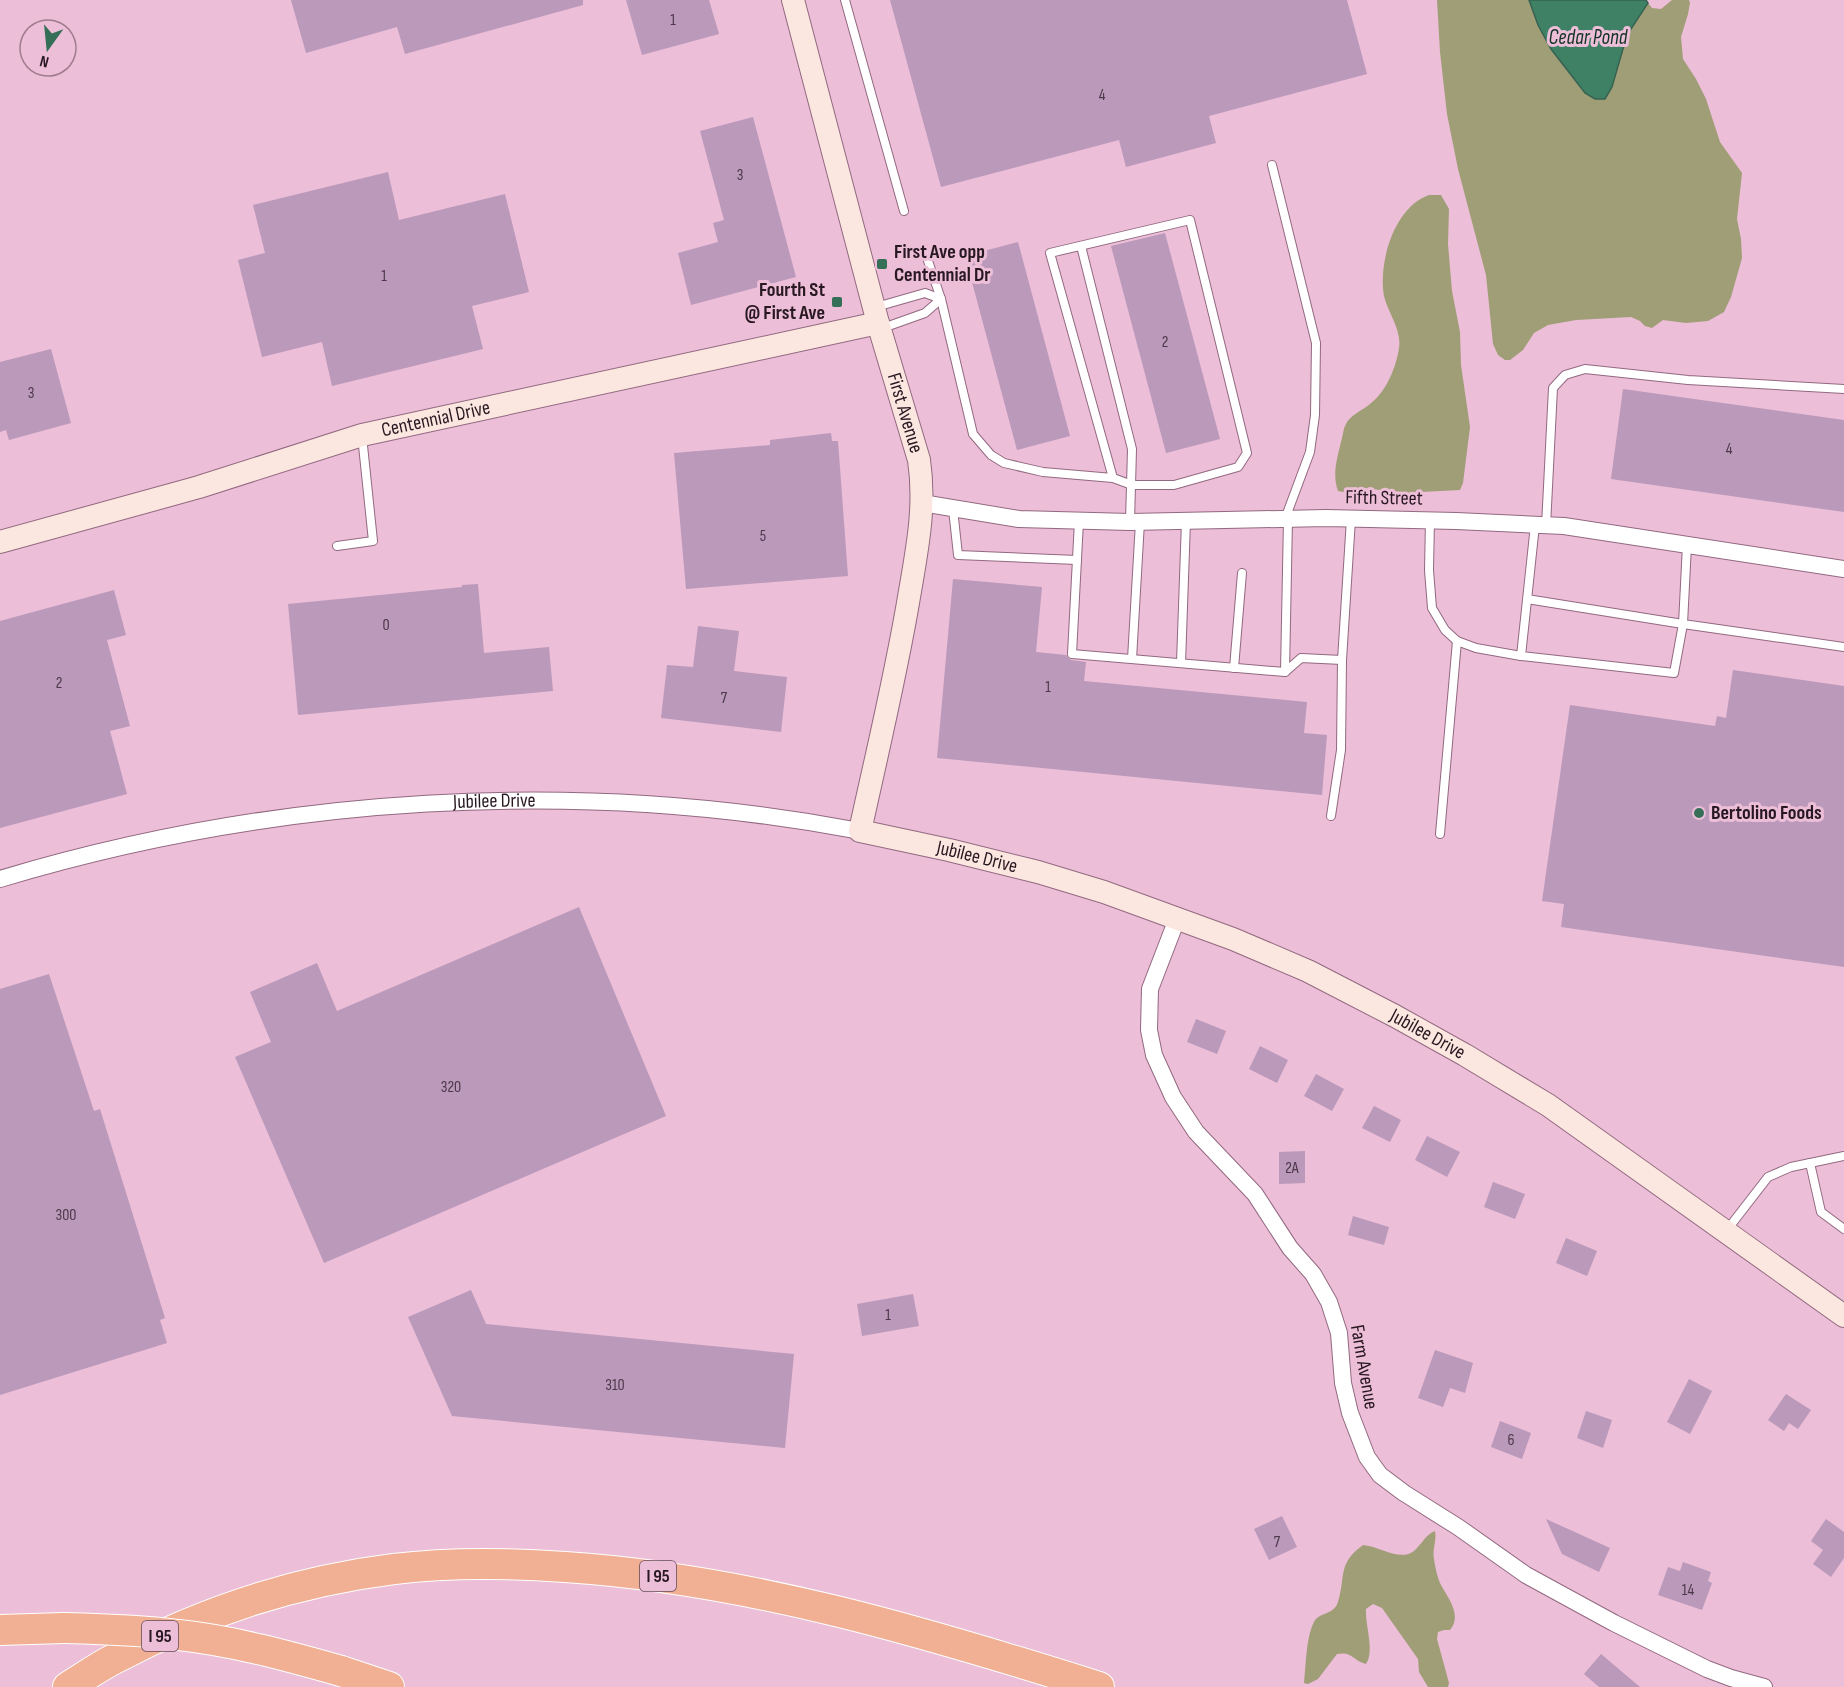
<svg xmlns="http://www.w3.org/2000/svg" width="1844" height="1687" font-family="'Sofia Sans Condensed',sans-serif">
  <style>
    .green { fill: #a09e77 }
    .water { fill: #3e8165; stroke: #376251; stroke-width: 1.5 }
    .building { fill: #ba99bb }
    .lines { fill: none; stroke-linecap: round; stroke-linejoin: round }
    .lane-casing { stroke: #926980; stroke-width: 10 }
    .street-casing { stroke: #926980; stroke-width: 18 }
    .secondary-casing { stroke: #926980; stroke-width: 24 }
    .highway-casing { stroke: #fff; stroke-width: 32 }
    .lane { stroke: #fff; stroke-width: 8 }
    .street { stroke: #fff; stroke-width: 16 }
    .secondary { stroke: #fbe7df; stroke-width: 22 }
    .highway { stroke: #f1b093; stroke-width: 30 }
    .highway-bridge-casing { stroke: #fff; stroke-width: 32; stroke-linecap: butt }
    .highway-bridge { stroke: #f1b093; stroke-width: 30 }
    .poi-dot { fill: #366f58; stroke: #ecbed7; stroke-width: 2 }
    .labels { text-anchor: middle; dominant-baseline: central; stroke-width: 6; stroke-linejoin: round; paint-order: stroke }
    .number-label { font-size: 16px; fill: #4c3848 }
    .shield { fill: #ecbed7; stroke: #634a58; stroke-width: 1.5 }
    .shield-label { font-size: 18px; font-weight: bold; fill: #281821 }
    .poi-label { font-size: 20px; font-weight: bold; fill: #281821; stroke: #ecbed7; text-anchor: start }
    .street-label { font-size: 20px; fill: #281821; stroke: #ecbed7 }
    .water-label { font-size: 21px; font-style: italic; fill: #133326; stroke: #ecbed7 }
  </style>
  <rect width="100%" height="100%" fill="#ecbed7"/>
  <g class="green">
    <polygon points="1437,0 1529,0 1538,25 1612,87 1627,35 1648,3 1652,8 1661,9 1672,0 1689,0 1690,3 1688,14 1681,37 1683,59 1696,79 1706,99 1720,142 1742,173 1737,219 1741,239 1742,258 1731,297 1724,312 1708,321 1686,323 1663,320 1652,328 1645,326 1640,321 1631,317 1576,320 1548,325 1534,333 1523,350 1510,360 1505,360 1498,355 1493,344 1486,275 1458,169 1447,114 1440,52"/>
    <path d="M1429,195H1441L1449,209L1448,244L1452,291L1460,332L1461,365L1470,427L1463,483L1460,490L1402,493L1365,488L1349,493L1338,491C1332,474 1337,459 1341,442C1343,436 1343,429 1346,424C1350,415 1363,410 1370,404C1386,392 1396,368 1399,348C1402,330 1388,313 1384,296C1378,263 1394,207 1429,195Z"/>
    <path d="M1435,1531C1437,1540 1432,1550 1434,1559C1435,1566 1437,1576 1440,1583C1447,1597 1463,1615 1450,1630H1444L1438,1632L1437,1639L1449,1683L1448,1687H1428L1419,1672L1418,1659L1382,1608L1373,1604L1366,1609C1365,1625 1375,1652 1366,1664C1353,1661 1353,1651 1337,1654L1318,1679L1308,1684L1304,1683C1306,1666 1306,1637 1314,1622C1319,1612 1334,1615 1338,1602C1346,1576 1337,1564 1363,1545C1379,1546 1400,1562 1414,1551C1422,1544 1426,1534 1435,1531Z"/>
  </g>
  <polygon class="water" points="1529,0 1646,0 1648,3 1627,35 1612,87 1605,99 1595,99 1585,93 1551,49 1538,25"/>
  <g class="building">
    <polygon points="291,0 583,0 583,5 405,54 397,27 306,53"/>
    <polygon points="626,0 709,0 719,34 642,55"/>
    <polygon points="890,0 1347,0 1367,74 1209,116 1216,143 1126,167 1119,140 941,187"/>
    <polygon points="753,117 796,277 691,305 678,253 718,242 713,223 724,220 700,131"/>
    <polygon points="388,172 399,220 505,194 529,292 472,306 483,349 332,386 322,342 262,357 238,260 265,253 253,205"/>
    <polygon points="1165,233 1220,439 1166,453 1111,246"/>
    <polygon points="1018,242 1070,436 1017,450 965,256"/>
    <polygon points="51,349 71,423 9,440 6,430 0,432 0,362"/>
    <polygon points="1623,389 1844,420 1844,512 1611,479"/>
    <polygon points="831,433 832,441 838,441 848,576 686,589 674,453 770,445 770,440"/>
    <polygon points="953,579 1042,587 1036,652 1066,655 1071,660 1086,662 1084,681 1307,702 1304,733 1327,735 1322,795 937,758"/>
    <polygon points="478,584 484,653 549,647 553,691 298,715 288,604 462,587 462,585"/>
    <polygon points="114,590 126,635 107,640 130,726 110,731 127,794 0,828 0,621"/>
    <polygon points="698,626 739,631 734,671 787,677 781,732 661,718 667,665 693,667"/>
    <polygon points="1733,670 1844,686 1844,967 1561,927 1564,904 1542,901 1570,705 1715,726 1717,716 1726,718"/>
    <polygon points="579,907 666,1116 324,1263 235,1057 271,1042 250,992 317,963 337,1011"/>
    <polygon points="49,974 94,1111 100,1109 165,1318 160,1320 167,1343 0,1395 0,989"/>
    <polygon points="1196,1019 1226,1031 1217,1054 1187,1042"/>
    <polygon points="1260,1046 1288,1060 1277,1083 1249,1069"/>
    <polygon points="1316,1074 1344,1089 1332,1111 1304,1096"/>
    <polygon points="1374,1106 1401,1120 1390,1142 1362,1128"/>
    <polygon points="1427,1136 1460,1152 1447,1177 1415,1160"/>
    <polygon points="1305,1151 1305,1183 1279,1184 1279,1152"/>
    <polygon points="1493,1182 1525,1194 1515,1219 1484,1207"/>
    <polygon points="1353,1216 1389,1227 1384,1245 1348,1235"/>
    <polygon points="1566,1238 1597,1251 1587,1276 1556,1263"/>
    <polygon points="471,1290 486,1324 794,1354 785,1448 452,1416 408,1317"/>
    <polygon points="913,1294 919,1326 862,1336 857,1304"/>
    <polygon points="1435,1350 1473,1363 1465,1393 1450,1388 1443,1407 1418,1398"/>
    <polygon points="1689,1379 1712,1391 1690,1434 1667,1422"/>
    <polygon points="1786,1394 1811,1410 1798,1429 1789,1423 1784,1431 1768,1420"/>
    <polygon points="1586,1411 1612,1420 1603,1448 1577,1438"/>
    <polygon points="1500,1421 1531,1433 1522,1459 1491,1447"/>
    <polygon points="1282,1516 1297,1547 1269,1560 1254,1529"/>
    <polygon points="1546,1519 1610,1548 1599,1572 1562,1554"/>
    <polygon points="1826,1519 1844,1532 1844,1558 1831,1577 1813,1564 1823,1550 1811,1541"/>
    <polygon points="1683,1562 1711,1572 1708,1581 1712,1583 1702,1610 1658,1595 1668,1567 1680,1571"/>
    <polygon points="1601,1654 1640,1687 1599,1687 1584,1674"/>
  </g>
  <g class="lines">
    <g class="lane-casing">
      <g id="lane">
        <polyline points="845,0 904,211"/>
        <polyline points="1272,165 1316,343 1315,415 1310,452 1285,519"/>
        <polygon points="1190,220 1247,453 1238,467 1174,485 1132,485 1113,478 1050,253"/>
        <polyline points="1081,246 1132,449 1130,522"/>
        <polyline points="924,249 941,299 973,434 991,455 1004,463 1043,472 1113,478"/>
        <polyline points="876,307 925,293 941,299 925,313 880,329"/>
        <polyline points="953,509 958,555 1077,560"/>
        <polyline points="1430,520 1429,570 1432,608 1445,630 1457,641 1476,648 1521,656"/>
        <polyline points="1079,521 1072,654 1285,672 1301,658 1342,660 1351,519"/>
        <polyline points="1546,526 1553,388 1565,375 1585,369 1688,380 1844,389"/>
        <polyline points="1687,545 1683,624 1844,647"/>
        <polyline points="337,546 373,541 362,436"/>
        <polyline points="1527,599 1683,624 1674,673 1521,656 1535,525"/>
        <polyline points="1132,659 1140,522"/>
        <polyline points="1181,663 1186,521"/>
        <polyline points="1234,668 1242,573"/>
        <polyline points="1285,672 1288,519"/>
        <polyline points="1331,816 1341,750 1342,660"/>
        <polyline points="1440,834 1457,641"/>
        <polyline points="1810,1163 1821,1212 1844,1229"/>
        <polyline points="1727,1230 1768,1177 1791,1167 1844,1156"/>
      </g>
    </g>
    <g class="street-casing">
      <g id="street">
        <polyline points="922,503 1019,519 1130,522 1326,518 1456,521 1564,526 1844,569"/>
        <path id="s1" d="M0,879C276,796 576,777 860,831"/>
        <polyline points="1177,919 1150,989 1149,1030 1154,1055 1173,1097 1196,1132 1255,1194 1290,1248 1313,1274 1329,1302 1339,1333 1343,1383 1350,1413 1367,1457 1380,1475 1404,1493 1458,1527 1526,1575 1614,1623 1707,1669 1731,1678 1764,1687"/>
      </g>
    </g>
    <g class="secondary-casing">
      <g id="secondary">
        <path id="s2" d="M793,0L878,323L919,460C926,507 917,550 909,597C896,675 877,753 860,831L949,850L1038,872L1104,892L1233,939L1308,971L1395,1016L1465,1055L1548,1105L1844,1316"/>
        <path id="s3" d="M0,542L199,487L362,435L878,323"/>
      </g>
    </g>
    <g class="highway-casing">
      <g id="highway">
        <polyline points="0,1630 64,1628"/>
        <polyline points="341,1671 389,1687"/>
        <path d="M68,1687C83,1678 98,1667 114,1659C200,1613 296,1581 394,1569C450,1562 508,1563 565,1567C748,1579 925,1632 1099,1687"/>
      </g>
    </g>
    <use href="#lane" class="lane"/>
    <use href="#street" class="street"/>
    <use href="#secondary" class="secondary"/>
    <use href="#highway" class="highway"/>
    <g class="highway-bridge-casing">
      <path id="highway-bridge" d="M64,1628C102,1629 141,1630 179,1635C234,1641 288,1656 341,1671"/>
    </g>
    <use href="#highway-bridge" class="highway-bridge"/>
  </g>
  <g class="poi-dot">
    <rect x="876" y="258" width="12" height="12" rx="3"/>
    <rect x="831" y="296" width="12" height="12" rx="3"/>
    <circle cx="1699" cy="813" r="6"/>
  </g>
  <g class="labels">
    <g class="number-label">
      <text x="673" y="20">1</text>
      <text x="1102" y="95">4</text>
      <text x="740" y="175">3</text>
      <text x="384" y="276">1</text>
      <text x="1165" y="342">2</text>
      <text x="31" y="393">3</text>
      <text x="1729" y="449">4</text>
      <text x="763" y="536">5</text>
      <text x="386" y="625">0</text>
      <text x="59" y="683">2</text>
      <text x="1048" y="687">1</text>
      <text x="724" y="698">7</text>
      <text x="451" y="1087">320</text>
      <text x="1292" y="1168">2A</text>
      <text x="66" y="1215">300</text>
      <text x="888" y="1315">1</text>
      <text x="615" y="1385">310</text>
      <text x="1511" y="1440">6</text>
      <text x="1277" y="1542">7</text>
      <text x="1688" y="1590">14</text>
    </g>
    <g class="shield">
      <rect x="640" y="1561" width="36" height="30" rx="4.5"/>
      <rect x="142" y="1621" width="36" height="30" rx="4.5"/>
    </g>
    <g class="shield-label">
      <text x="658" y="1576">I 95</text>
      <text x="160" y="1636">I 95</text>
    </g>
    <g class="poi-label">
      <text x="894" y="252">First Ave opp<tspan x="894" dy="23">Centennial Dr</tspan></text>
      <text x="825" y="290" text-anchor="end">Fourth St<tspan x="825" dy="23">@ First Ave</tspan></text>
      <text x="1711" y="813">Bertolino Foods</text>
    </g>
    <g class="street-label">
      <text stroke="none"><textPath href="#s2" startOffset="428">First Avenue</textPath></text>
      <text stroke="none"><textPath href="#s3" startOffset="453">Centennial Drive</textPath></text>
      <text transform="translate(1384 498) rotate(1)">Fifth Street</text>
      <text stroke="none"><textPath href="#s1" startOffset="502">Jubilee Drive</textPath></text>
      <text stroke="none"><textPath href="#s2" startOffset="974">Jubilee Drive</textPath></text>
      <text stroke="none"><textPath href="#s2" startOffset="1460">Jubilee Drive</textPath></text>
      <text transform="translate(1364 1367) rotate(80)">Farm Avenue</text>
    </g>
    <g class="water-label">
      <text x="1588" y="37">Cedar Pond</text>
    </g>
  </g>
  <g transform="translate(48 48) rotate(195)"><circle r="28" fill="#ecbed7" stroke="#9e7c8e" stroke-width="1.5"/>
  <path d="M0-4.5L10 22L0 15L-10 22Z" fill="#366f58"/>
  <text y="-9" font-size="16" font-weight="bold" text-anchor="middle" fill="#281821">N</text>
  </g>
</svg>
